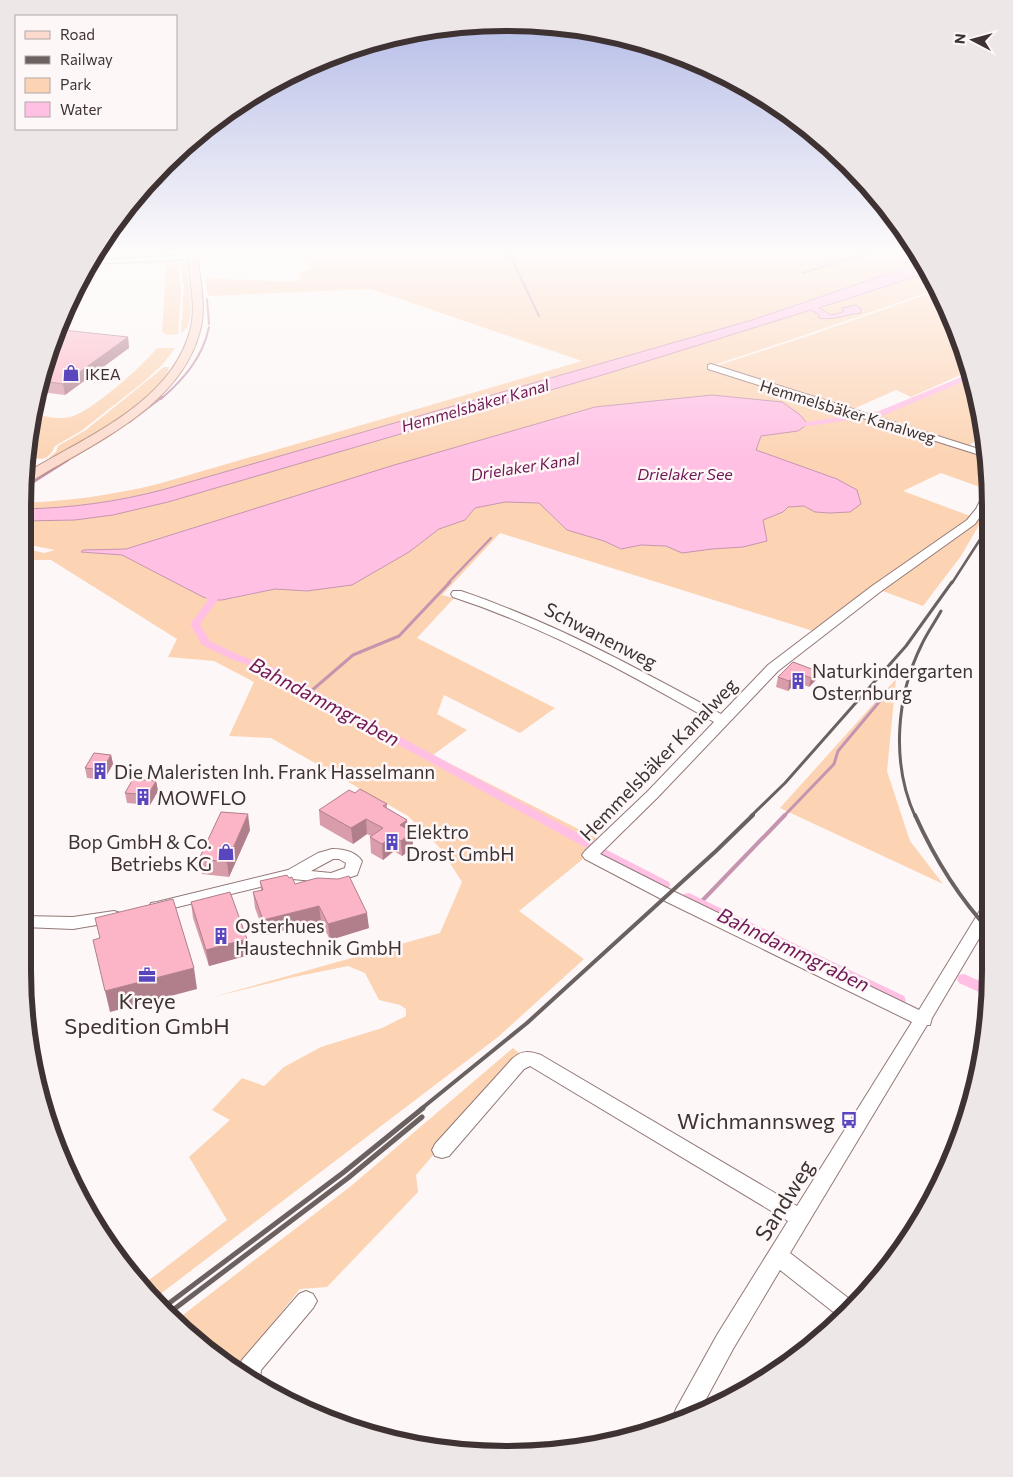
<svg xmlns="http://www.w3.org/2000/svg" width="1013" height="1477" font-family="Commissioner,sans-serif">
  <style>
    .green { fill: #fcd4b4; fill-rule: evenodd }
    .water { fill: #ffc0e4; stroke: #c595af }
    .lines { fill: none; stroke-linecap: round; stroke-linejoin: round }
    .stream-far3 { stroke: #c595af; stroke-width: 2 }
    .stream-far2 { stroke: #c595af; stroke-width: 2.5 }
    .stream-far1 { stroke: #c595af; stroke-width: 3 }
    .stream { stroke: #c595af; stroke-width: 4 }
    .canal { fill: #ffc0e4; fill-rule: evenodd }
    .minor-casing { stroke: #937977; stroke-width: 2 }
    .major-casing { stroke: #b89082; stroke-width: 2 }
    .minor { fill: #fff; fill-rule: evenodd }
    .major { fill: #fcdbce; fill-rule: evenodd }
    .rail-far3 { stroke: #6b6161; stroke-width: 2.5 }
    .rail-far2 { stroke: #6b6161; stroke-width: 3 }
    .rail-far1 { stroke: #6b6161; stroke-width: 4 }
    .rail { stroke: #6b6161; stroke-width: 5 }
    .wall { fill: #d99caa }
    .shaded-wall { fill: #b07f8b }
    .building { fill: #fcb5c6; stroke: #b07f8b }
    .labels { text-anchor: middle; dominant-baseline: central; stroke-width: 5; stroke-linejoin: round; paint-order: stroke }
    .far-poi-label { font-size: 16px; fill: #3e3232; stroke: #fdf7f7; text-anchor: start }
    .far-water-label { font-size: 16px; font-style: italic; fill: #6f1854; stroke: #fdf7f7 }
    .far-street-label { font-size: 16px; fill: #3e3232; stroke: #fdf7f7 }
    .street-label { font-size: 19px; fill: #3e3232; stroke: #fdf7f7 }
    .poi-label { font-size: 19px; fill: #3e3232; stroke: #fdf7f7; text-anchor: start }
    .water-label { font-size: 20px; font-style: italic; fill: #6f1854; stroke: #fdf7f7 }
    .near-poi-label { font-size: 22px; fill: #3e3232; stroke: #fdf7f7 }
    .near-street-label { font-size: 22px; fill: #3e3232; stroke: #fdf7f7 }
    .rim { fill: none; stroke: #3e3232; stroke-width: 6 }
  </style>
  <rect width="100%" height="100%" fill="#fdf7f7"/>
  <g class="green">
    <path d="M303,251H870L800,272L803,274L880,251H911L920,263L752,320L162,490C116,502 71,508 23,509V503C69,501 113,495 158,484L582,361L371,289L208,296L205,278L267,281H299L300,273L311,268L304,258Z"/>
    <polygon points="160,252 175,254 166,257 114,260 124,253"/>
    <path d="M178,261L181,293L178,334C172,335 165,336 162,331L166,266L152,264L87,265L88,263Z"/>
    <path d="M182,262L186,265C188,281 198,325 181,333L184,286L180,267Z"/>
    <path d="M927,273L928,275L924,276L938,289L805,335L708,367L985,455L988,490L941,473L903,491L973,517L813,631L500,533L442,595L454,598L417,638L555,708L520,733L444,695L437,714L467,730L433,755L604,842L519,911L584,959L498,1037L155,1298L144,1284L227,1220L189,1157L230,1120L212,1110L242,1078L264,1086L284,1067L321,1047L382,1028L406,1016V1009L400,1005L379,1000L365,973L348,966L294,977L213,997L440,933L462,882L441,849L408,816L271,738L229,736L254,682L214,661L168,657L177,639L51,560H23V548L44,553L55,550L35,546L23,539V521L75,520L113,515L168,502L609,373L811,310C829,320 842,314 861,313L842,308L844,312L831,315L819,308ZM782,402L799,414L807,424L798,431L761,436L756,450L837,479L850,512L830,513L815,512L804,506L788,507L783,512L763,520L767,541L683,553L666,546L641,545L620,549L604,541L567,530L539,503L505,502L475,508L465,520L439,529L409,552L307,591L275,589L243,596L213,600L122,555L81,552L84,550H126Z"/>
    <polygon points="925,295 943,300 967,372 911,397 896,390 851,410 713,367 808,336"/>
    <path d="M157,348H175L163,364L141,384L81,431L55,446L52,452L47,457L42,459L27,457L30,435L40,428L33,426L41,420L31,418L32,414C44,416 58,420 70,417C90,413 144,365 157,348Z"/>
    <path d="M164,367H169C165,394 74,450 48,458L56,452L58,446L86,430Z"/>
    <polygon points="970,379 981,412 983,433 968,447 875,417"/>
    <polygon points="990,499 990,506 961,556 923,606 880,590 975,524"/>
    <polygon points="896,679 887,771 910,841 943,884 780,808"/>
    <polygon points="513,1048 520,1054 416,1175 418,1192 327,1287 300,1289 238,1366 188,1335 175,1321 351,1186"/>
  </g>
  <g class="water">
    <path d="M920,263L927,273L819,308L831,315L843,312L842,308L856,305L861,309V313C846,314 834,321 819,318L818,314L811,310L609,373L168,502L113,515L75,520L23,521V509C71,508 116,502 162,490L752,320Z"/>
    <polygon points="712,395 782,402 799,414 808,424 798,431 761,436 756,450 837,479 857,490 861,504 850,512 830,513 815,512 804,506 788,507 783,512 763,520 767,541 743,547 712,549 682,553 666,546 641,545 621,549 604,541 567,530 539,503 505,502 475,508 465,520 439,529 409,552 352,585 307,591 275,589 222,600 213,600 203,597 122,555 81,552 83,550 126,549 391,466 595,407"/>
  </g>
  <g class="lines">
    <g class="stream-far3">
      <polyline points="201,251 202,257"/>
      <polyline points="508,251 539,316"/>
      <polyline points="802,273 876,251"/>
      <polyline points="207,299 209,324"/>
      <path d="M161,399C184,379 203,357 209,327"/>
    </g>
    <g class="stream-far2">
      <polyline points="129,422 162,397"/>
      <polyline points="24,488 68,460"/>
      <polyline points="984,558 990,547"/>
      <polyline points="448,583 491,538"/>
    </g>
    <g class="stream-far1">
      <polyline points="310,692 353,655 399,636 450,582"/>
      <polyline points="784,816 834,764 838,751 890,689"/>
    </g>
    <polyline class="stream" points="700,903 785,815"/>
    <g class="canal">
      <polygon points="966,375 969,375 970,379 884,415 794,428 790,426 794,424 879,411"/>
      <polygon points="204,587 207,588 218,600 200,624 210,641 239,655 275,668 290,680 314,690 596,843 598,846 596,849 588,849 306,694 282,684 267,672 231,659 202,645 190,624 208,600 199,590"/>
      <polygon points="605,849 669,882 670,885 669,888 659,888 601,856 599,853 601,850"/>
      <polygon points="689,893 904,996 906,1000 904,1004 899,1005 894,1004 684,900 683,897 684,894"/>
      <polygon points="964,974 989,985 988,996 959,983 957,979 959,975"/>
    </g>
    <g class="minor-casing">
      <g id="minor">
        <polygon points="192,255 196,257 195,259 88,264 91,260"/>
        <polygon points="711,364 985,451 986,457 708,369 708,365"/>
        <path d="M989,490L990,502L975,524L880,592L778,671L658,797L600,854L679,894L919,1010L984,904L990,903V920L932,1018L930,1025H927L790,1253L856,1304L841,1318L780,1270L733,1349L699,1412L674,1420L673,1417L676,1409L717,1335L788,1221L530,1066L524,1069L449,1156L442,1158L435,1156L432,1150L435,1144L512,1059C522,1050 529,1051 541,1055L797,1206L912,1022L667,902L585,859L582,855L585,851L648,791L714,722C628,673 547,628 453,597L451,594L453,591H461C555,623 635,667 721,714L768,665L872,586L967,520L976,509L985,491Z"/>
        <path d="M332,849C343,849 355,851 362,861L357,875L332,883L293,879L157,912L151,911L149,907L151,903L157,902L288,870L318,853ZM333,859H339L346,863L345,868L331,873L311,871Z"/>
        <polygon points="114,911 120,913 122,917 120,921 73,929 23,927 23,916 73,917"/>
        <polygon points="306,1291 313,1294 317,1301 313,1308 261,1370 260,1379 239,1367 242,1360 299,1294"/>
      </g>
    </g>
    <g class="major-casing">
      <path id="major" d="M187,251H197C199,277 207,305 200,331C180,408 91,444 30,482L25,483L26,473C85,437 170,404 190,331C197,306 189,277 187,251Z"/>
    </g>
    <use href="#minor" class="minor"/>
    <use href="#major" class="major"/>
    <polyline class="rail-far3" points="952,583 990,524"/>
    <g class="rail-far2">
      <polyline points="751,816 785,783 906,646 952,582"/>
      <path d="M915,816C891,763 896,696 922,644C927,633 935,622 941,611"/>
    </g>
    <g class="rail-far1">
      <path d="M915,815C934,857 958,897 990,931"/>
      <polyline points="421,1109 527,1023 716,851 753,815"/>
    </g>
    <g class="rail">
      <polyline points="164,1307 344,1172 423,1108"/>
      <polyline points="169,1313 348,1178 422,1117"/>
    </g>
  </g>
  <g class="wall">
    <polygon points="63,330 128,337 129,348 65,395 40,392 39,393"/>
    <polygon points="793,662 817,671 816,680 809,687 796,682 788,691 776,687 778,677"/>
    <polygon points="111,755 113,764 104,780 87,778 85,768"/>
    <polygon points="156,781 158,791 150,805 127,803 125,793"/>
    <polygon points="355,793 387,804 387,808 407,820 408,830 412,832 413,848 402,856 394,851 383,860 371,853 370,837 371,836 367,834 353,844 320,825 319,810"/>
    <polygon points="250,830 229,877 202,874 199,859"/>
    <polygon points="289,878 295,884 369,928 330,940 321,921 265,935 255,908 253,892 261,891 260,881"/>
    <polygon points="191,902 247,939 249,955 209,966 193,918"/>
  </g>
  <g class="shaded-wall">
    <polygon points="128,337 129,348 65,395 63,384"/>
    <polygon points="817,671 816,680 809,687 811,678"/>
    <polygon points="798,673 796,682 788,691 789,681"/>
    <polygon points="111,755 113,764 104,780 102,770"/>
    <polygon points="156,781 158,791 150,805 148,795"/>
    <polygon points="248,814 250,830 229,877 227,862"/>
    <polygon points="366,819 367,834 353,844 351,828"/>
    <polygon points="407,820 408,835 400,825"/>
    <polygon points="412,832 413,848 402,856 401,841"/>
    <polygon points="393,836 394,851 383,860 382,844"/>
    <polygon points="319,906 321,921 265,935 263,920"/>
    <polygon points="367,913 369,928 330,940 328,924"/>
    <polygon points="247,939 249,955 209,966 206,950"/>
    <polygon points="22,958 26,971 23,977 22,970"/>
    <polygon points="194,968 197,989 110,1012 105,991"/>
  </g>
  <g class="building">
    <polygon points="63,330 128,337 63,384 43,381"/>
    <polygon points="793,662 817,671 811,678 798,673 789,681 778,677"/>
    <polygon points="94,753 111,755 102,770 85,768"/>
    <polygon points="133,779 156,781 148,795 125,793"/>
    <polygon points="360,789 387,804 383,806 407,820 400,825 412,832 401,841 393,836 382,844 370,837 383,828 366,819 351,828 319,810 349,790 355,793"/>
    <polygon points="221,812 248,814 227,862 199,859"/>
    <polygon points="287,875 289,878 292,877 295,884 317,878 338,879 349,876 367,913 328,924 319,906 263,920 253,892 263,890 260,881"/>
    <polygon points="230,892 247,939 206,950 191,902"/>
    <polygon points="173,899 194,968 105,991 93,940 100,938 95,918"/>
  </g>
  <linearGradient id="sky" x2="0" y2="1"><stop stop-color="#b1b9e6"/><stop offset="0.55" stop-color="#fefbfb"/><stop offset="1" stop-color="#fefbfb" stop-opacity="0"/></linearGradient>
  <rect width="1013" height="458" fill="url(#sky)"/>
  <defs>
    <g id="shop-bare" transform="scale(1.35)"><path d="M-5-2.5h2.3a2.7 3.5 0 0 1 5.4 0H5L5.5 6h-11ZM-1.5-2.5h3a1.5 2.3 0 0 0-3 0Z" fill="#5946bf" stroke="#fdf7f7" stroke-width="2.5" paint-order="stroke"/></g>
    <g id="building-bare" transform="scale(1.35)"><path d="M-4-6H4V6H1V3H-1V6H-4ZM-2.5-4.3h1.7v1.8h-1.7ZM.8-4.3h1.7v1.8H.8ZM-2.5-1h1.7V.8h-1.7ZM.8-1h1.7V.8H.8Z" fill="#5946bf" stroke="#fdf7f7" stroke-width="2.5" paint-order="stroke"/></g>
    <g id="office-bare" transform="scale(1.35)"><path d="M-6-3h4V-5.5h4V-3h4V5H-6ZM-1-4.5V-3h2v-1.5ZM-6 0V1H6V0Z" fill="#5946bf" stroke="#fdf7f7" stroke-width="2.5" paint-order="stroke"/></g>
    <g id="bus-bare" transform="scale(1.35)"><path d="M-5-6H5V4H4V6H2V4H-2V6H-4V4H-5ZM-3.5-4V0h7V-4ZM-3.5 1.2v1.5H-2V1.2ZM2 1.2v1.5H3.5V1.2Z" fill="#5946bf" stroke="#fdf7f7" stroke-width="2.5" paint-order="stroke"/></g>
  </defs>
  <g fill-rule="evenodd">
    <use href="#shop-bare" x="71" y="373"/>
    <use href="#building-bare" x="798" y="681"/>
    <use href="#building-bare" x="100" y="771"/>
    <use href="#building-bare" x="143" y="797"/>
    <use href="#building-bare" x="392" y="842"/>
    <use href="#shop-bare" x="226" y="852"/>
    <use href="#building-bare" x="221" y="936"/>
    <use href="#office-bare" x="147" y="975"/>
    <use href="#bus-bare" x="849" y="1120"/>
  </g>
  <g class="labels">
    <g class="far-poi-label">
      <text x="85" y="373">IKEA</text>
    </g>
    <g class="far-water-label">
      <text transform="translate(475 405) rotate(-16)">Hemmelsbäker Kanal</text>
      <text transform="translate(525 466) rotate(-9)">Drielaker Kanal</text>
      <text x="685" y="473">Drielaker See</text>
    </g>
    <g class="far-street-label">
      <text transform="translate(848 411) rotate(17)">Hemmelsbäker Kanalweg</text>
    </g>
    <g class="street-label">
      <text transform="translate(601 635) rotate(27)">Schwanenweg</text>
      <text transform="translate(658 759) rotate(-46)">Hemmelsbäker Kanalweg</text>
    </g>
    <g class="poi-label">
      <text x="812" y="670">Naturkindergarten<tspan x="812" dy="22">Osternburg</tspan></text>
      <text x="114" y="771">Die Maleristen Inh. Frank Hasselmann</text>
      <text x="157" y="797">MOWFLO</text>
      <text x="406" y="831">Elektro<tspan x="406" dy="22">Drost GmbH</tspan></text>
      <text x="212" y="841" text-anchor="end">Bop GmbH &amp; Co.<tspan x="212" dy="22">Betriebs KG</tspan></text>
      <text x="235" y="925">Osterhues<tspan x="235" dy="22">Haustechnik GmbH</tspan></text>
    </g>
    <g class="water-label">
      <text transform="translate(325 701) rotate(28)">Bahndammgraben</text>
      <text transform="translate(794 949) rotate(26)">Bahndammgraben</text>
    </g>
    <g class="near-poi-label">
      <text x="147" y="1000">Kreye<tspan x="147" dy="25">Spedition GmbH</tspan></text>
      <text x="835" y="1120" text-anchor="end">Wichmannsweg</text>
    </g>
    <g class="near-street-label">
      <text transform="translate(784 1200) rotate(-58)">Sandweg</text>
    </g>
  </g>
  <path d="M0 0H1013V1477H0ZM506 31H507A475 475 0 0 1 982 506V971A475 475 0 0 1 507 1446H506A475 475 0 0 1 31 971V506A475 475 0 0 1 506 31Z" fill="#eee7e7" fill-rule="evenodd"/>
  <path class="rim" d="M506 31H507A475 475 0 0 1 982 506V971A475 475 0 0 1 507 1446H506A475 475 0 0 1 31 971V506A475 475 0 0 1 506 31Z"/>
  <rect x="15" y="15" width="162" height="115" fill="#fdf7f7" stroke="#b1a8a8"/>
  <rect x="25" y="31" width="25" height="8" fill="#fcdbce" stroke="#b1a8a8"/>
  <text x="60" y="40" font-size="15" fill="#3e3232">Road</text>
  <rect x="25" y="56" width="25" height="8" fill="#6b6161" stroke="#b1a8a8"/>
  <text x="60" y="65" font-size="15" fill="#3e3232">Railway</text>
  <rect x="25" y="78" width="25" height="15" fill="#fcd4b4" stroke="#b1a8a8"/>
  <text x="60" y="90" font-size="15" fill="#3e3232">Park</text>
  <rect x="25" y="102" width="25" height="15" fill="#ffc0e4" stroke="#b1a8a8"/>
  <text x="60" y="115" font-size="15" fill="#3e3232">Water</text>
  <g transform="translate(973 40) rotate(276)" stroke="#fdf7f7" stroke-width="4" paint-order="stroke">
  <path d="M0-4L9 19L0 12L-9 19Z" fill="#3e3232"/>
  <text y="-8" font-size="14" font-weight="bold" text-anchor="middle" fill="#3e3232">N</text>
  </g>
</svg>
